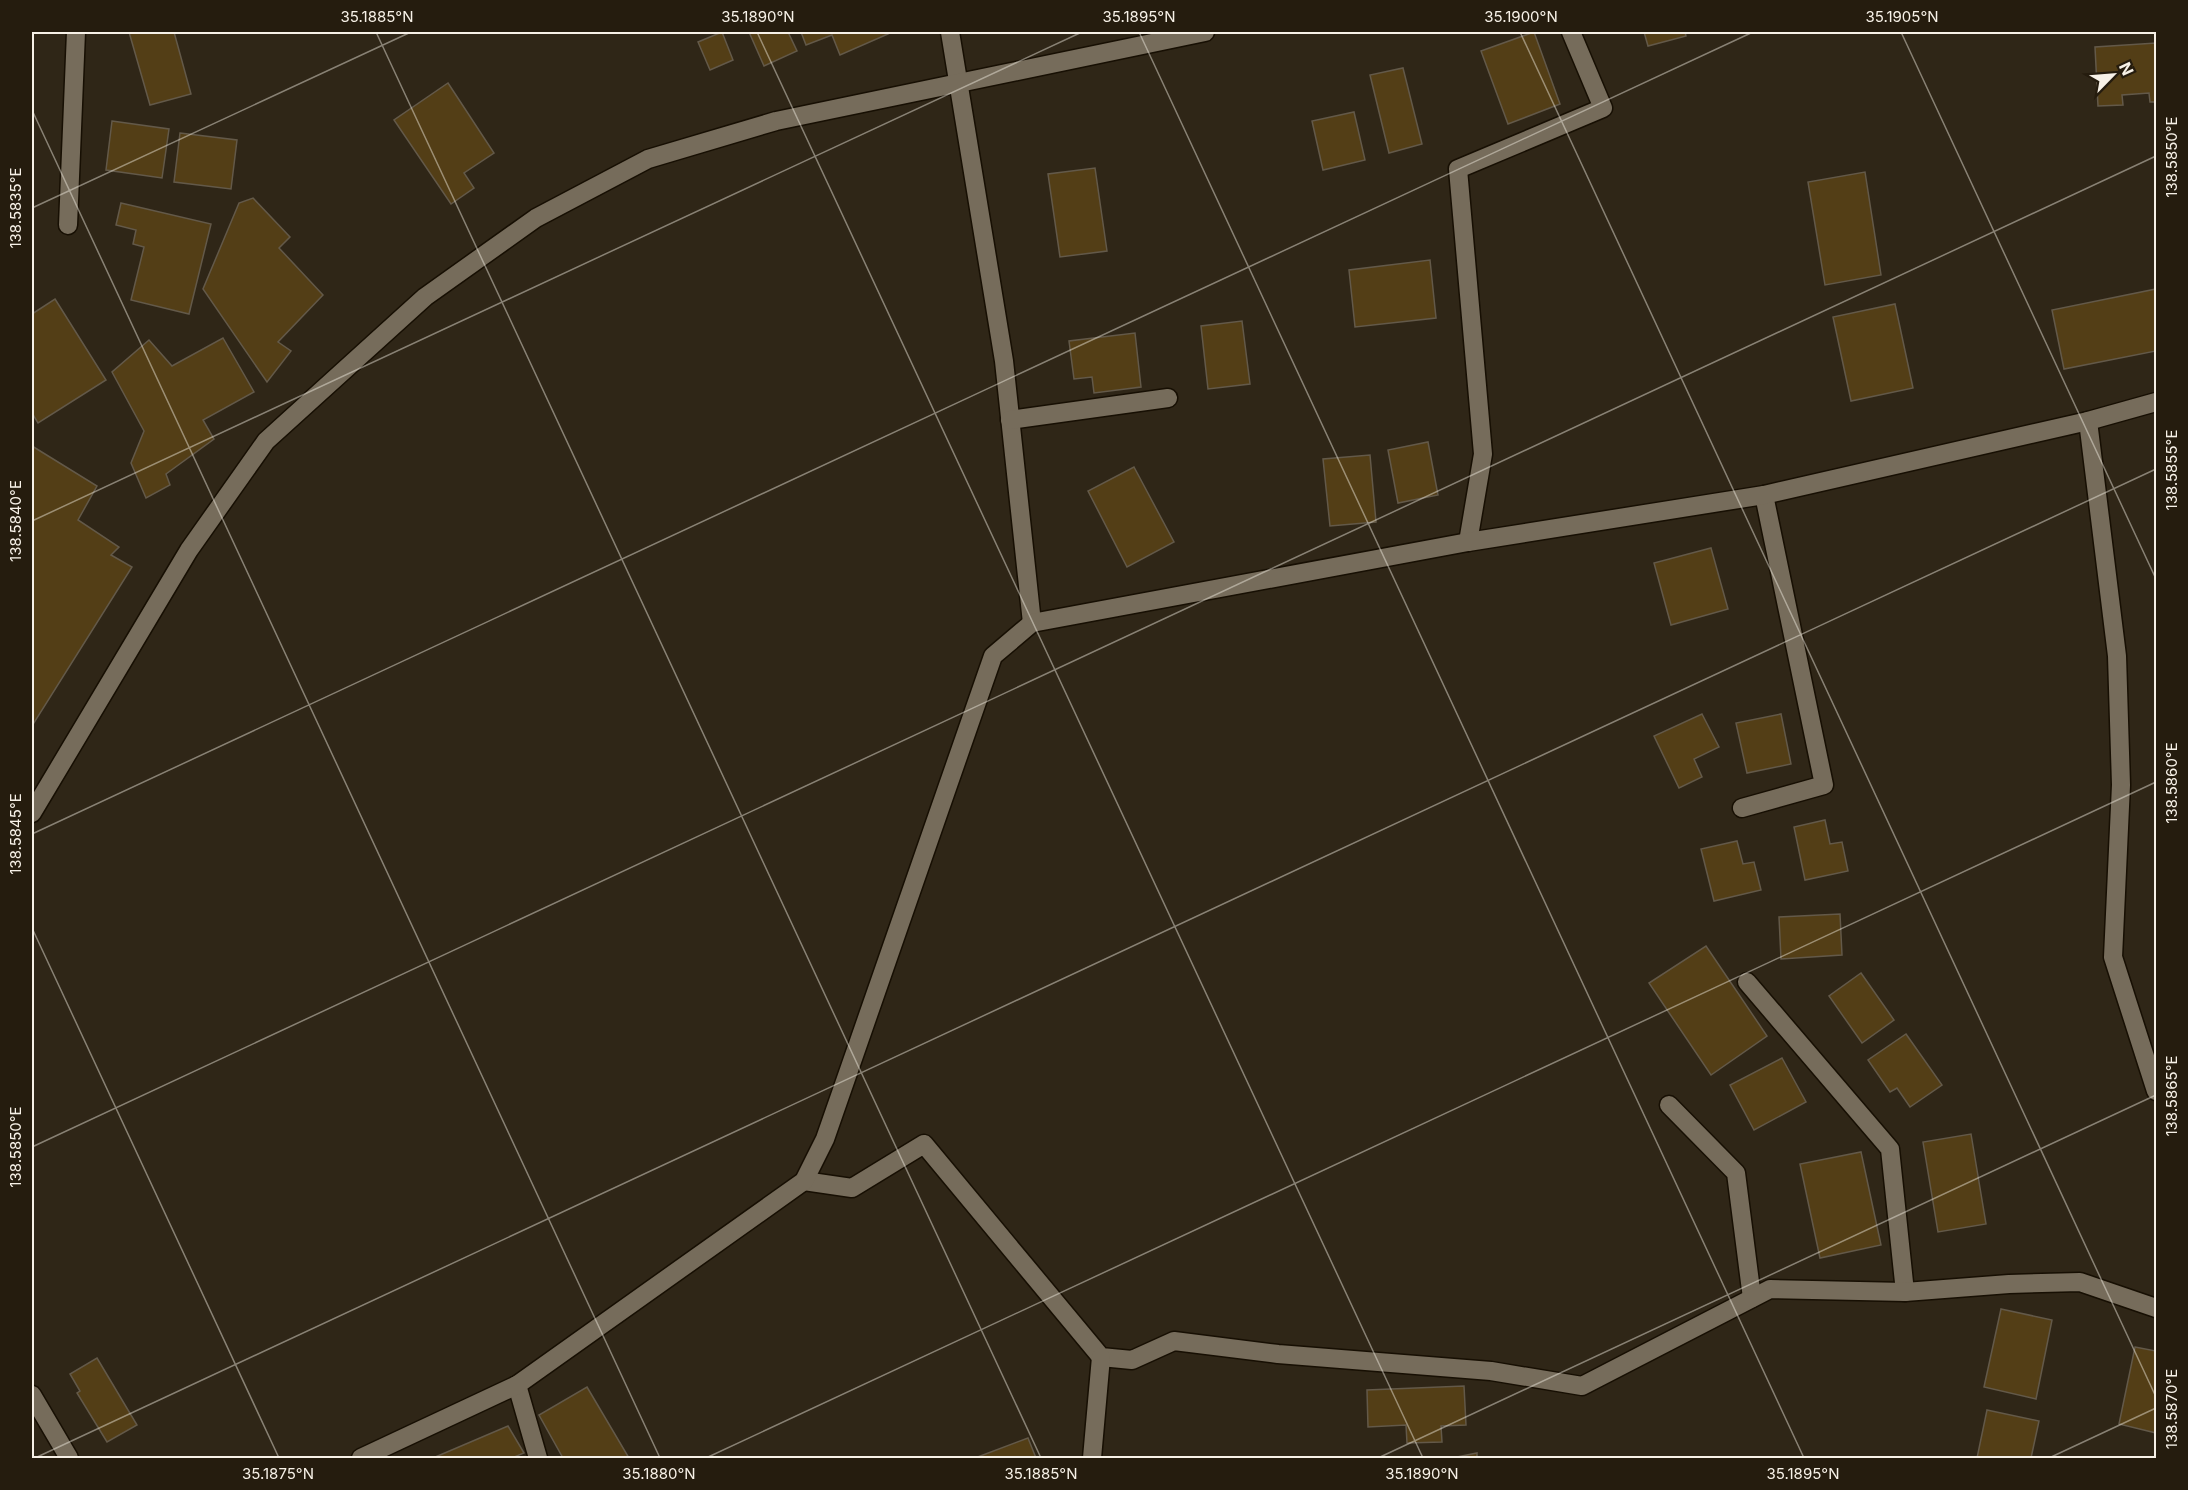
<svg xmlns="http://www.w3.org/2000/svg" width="2188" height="1490" font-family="Inter,sans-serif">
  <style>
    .building { fill: #533e16; stroke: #635949; stroke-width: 1.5 }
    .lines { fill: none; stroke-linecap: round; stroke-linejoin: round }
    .minor-casing { stroke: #170f03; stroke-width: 21 }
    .minor { stroke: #766c5b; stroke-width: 18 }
    .ticks { fill: none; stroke: #f7f1e7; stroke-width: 1.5; stroke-opacity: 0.45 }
    .neatline { fill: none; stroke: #f7f1e7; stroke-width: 2 }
    .ticks-label { font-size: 15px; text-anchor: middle; fill: #f7f1e7 }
  </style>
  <rect width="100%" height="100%" fill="#2f2617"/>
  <g class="building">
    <polygon points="129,32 174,32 191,94 150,105"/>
    <polygon points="722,32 733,60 710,70 698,42"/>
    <polygon points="749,32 788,32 797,51 764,66"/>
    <polygon points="801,32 886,32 888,34 840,55 832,35 806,45"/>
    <polygon points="1534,32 1560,104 1508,124 1481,51"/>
    <polygon points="1644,32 1685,32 1686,36 1648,46"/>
    <polygon points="2156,43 2156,102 2150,102 2149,93 2122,95 2123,105 2098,106 2095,47"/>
    <polygon points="1403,68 1422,144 1389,153 1370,75"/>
    <polygon points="448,83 494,153 464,173 474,188 451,204 394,120"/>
    <polygon points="1354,112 1365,160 1323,170 1312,121"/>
    <polygon points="112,121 169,129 162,178 106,170"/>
    <polygon points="180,133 237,140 231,189 174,182"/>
    <polygon points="1095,168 1107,251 1060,257 1048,174"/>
    <polygon points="1865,172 1881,275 1825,285 1808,182"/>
    <polygon points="253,198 290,237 279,248 323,295 278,342 291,351 267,382 203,289 239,203"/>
    <polygon points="121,203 211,224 189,314 131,300 144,247 133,244 136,230 116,225"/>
    <polygon points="1430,260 1436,318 1355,327 1349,270"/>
    <polygon points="2156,289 2156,351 2064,369 2052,310"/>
    <polygon points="55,299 106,380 38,423 32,413 32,314"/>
    <polygon points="1895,304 1913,388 1851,401 1833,317"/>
    <polygon points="1242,321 1250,384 1208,389 1201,326"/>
    <polygon points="1135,333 1141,387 1094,393 1092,377 1074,379 1069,341"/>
    <polygon points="223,338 254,392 203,420 214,439 166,474 170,485 146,498 131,463 144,431 112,372 149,340 172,366"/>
    <polygon points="1428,442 1438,495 1398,503 1388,450"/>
    <polygon points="32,446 97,486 78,520 119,547 111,555 132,567 32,726"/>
    <polygon points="1370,455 1376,522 1330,526 1323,459"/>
    <polygon points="1134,467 1174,542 1127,567 1088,491"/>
    <polygon points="1711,548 1728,609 1671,625 1654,563"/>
    <polygon points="1702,714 1719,747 1694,759 1702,777 1679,788 1654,736"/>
    <polygon points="1781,714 1791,764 1747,773 1736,723"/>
    <polygon points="1825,820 1830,844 1842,842 1848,871 1805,880 1794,827"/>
    <polygon points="1737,841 1743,864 1754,862 1761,890 1714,901 1701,849"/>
    <polygon points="1840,914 1842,955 1781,959 1779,917"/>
    <polygon points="1706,946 1767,1036 1711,1075 1649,983"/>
    <polygon points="1861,973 1894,1020 1862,1043 1829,996"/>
    <polygon points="1906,1034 1942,1085 1910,1107 1897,1088 1890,1092 1868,1060"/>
    <polygon points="1782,1058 1806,1102 1754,1130 1730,1085"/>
    <polygon points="1971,1134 1986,1224 1938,1232 1923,1142"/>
    <polygon points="1861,1152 1881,1245 1820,1258 1800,1164"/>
    <polygon points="2001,1309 2052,1320 2036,1399 1984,1387"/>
    <polygon points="2135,1347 2156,1351 2156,1433 2119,1424"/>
    <polygon points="97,1358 137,1425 107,1442 77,1393 80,1391 70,1374"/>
    <polygon points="1464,1386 1466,1425 1441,1426 1442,1442 1407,1443 1406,1425 1368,1427 1367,1390"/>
    <polygon points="587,1387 629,1458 563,1458 539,1415"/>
    <polygon points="1987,1410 2039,1421 2031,1458 1977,1458"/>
    <polygon points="508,1426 524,1453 512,1458 433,1458"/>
    <polygon points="1028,1438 1036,1458 975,1458"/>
    <polygon points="1477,1453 1477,1458 1452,1458"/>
  </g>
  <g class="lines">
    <g class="minor-casing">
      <g id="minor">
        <polyline points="950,32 1004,361 1032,623"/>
        <polyline points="68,225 76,32"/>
        <polyline points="1010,420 1168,398"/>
        <polyline points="2088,421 2117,656 2121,785 2113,957 2156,1091"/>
        <polyline points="1468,542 1483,454 1458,169 1603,108 1571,32"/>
        <polyline points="1742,808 1824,785 1764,495"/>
        <polyline points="32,813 189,550 266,441 425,297 536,218 648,159 776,121 1205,32"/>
        <polyline points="1747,982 1890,1149 1905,1292"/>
        <polyline points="1669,1105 1736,1173 1752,1298"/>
        <polyline points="804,1181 852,1188 924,1144 1101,1357 1132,1360 1174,1341 1278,1354 1491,1371 1582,1386 1770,1289 1905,1292 2009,1284 2080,1282 2156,1308"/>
        <polyline points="517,1385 538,1458"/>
        <polyline points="32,1395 69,1458"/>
        <polyline points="361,1458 517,1385 804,1181 825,1139 993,656 1032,623 1468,542 1764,495 2088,421 2156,402"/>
        <polyline points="1092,1458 1101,1357"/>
      </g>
    </g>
    <use href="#minor" class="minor"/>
  </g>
  <path class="ticks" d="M376,32L1041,1458M757,32L1423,1458M1139,32L1804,1458M1520,32L2156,1397M1901,32L2156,579M32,110L660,1458M32,208L411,32M32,521L1082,32M32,834L1753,32M32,928L279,1458M32,1147L2156,156M35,1458L2156,469M706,1458L2156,782M1378,1458L2156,1095M2049,1458L2156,1408"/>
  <rect width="2188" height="1490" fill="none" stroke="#251c0e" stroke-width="66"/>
  <g transform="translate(2113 75) rotate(65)" stroke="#251c0e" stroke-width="4.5" paint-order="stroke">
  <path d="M0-4.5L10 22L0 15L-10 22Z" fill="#f7f1e7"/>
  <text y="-9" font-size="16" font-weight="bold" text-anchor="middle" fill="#f7f1e7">N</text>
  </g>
  <rect x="33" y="33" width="2122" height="1424" class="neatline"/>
  <g class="ticks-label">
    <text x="377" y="22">35.1885°N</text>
    <text x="758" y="22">35.1890°N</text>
    <text x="1139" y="22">35.1895°N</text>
    <text x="1521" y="22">35.1900°N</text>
    <text x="1902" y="22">35.1905°N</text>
    <text transform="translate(2172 157) rotate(-90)" y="5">138.5850°E</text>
    <text transform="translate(16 208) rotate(-90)" y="5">138.5835°E</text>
    <text transform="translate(2172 470) rotate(-90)" y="5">138.5855°E</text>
    <text transform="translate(16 521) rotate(-90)" y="5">138.5840°E</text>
    <text transform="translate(2172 783) rotate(-90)" y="5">138.5860°E</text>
    <text transform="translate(16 834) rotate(-90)" y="5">138.5845°E</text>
    <text transform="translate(2172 1096) rotate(-90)" y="5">138.5865°E</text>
    <text transform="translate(16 1147) rotate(-90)" y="5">138.5850°E</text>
    <text transform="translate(2172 1409) rotate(-90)" y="5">138.5870°E</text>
    <text x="278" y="1479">35.1875°N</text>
    <text x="659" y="1479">35.1880°N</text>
    <text x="1041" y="1479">35.1885°N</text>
    <text x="1422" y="1479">35.1890°N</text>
    <text x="1803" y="1479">35.1895°N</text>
  </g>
</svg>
